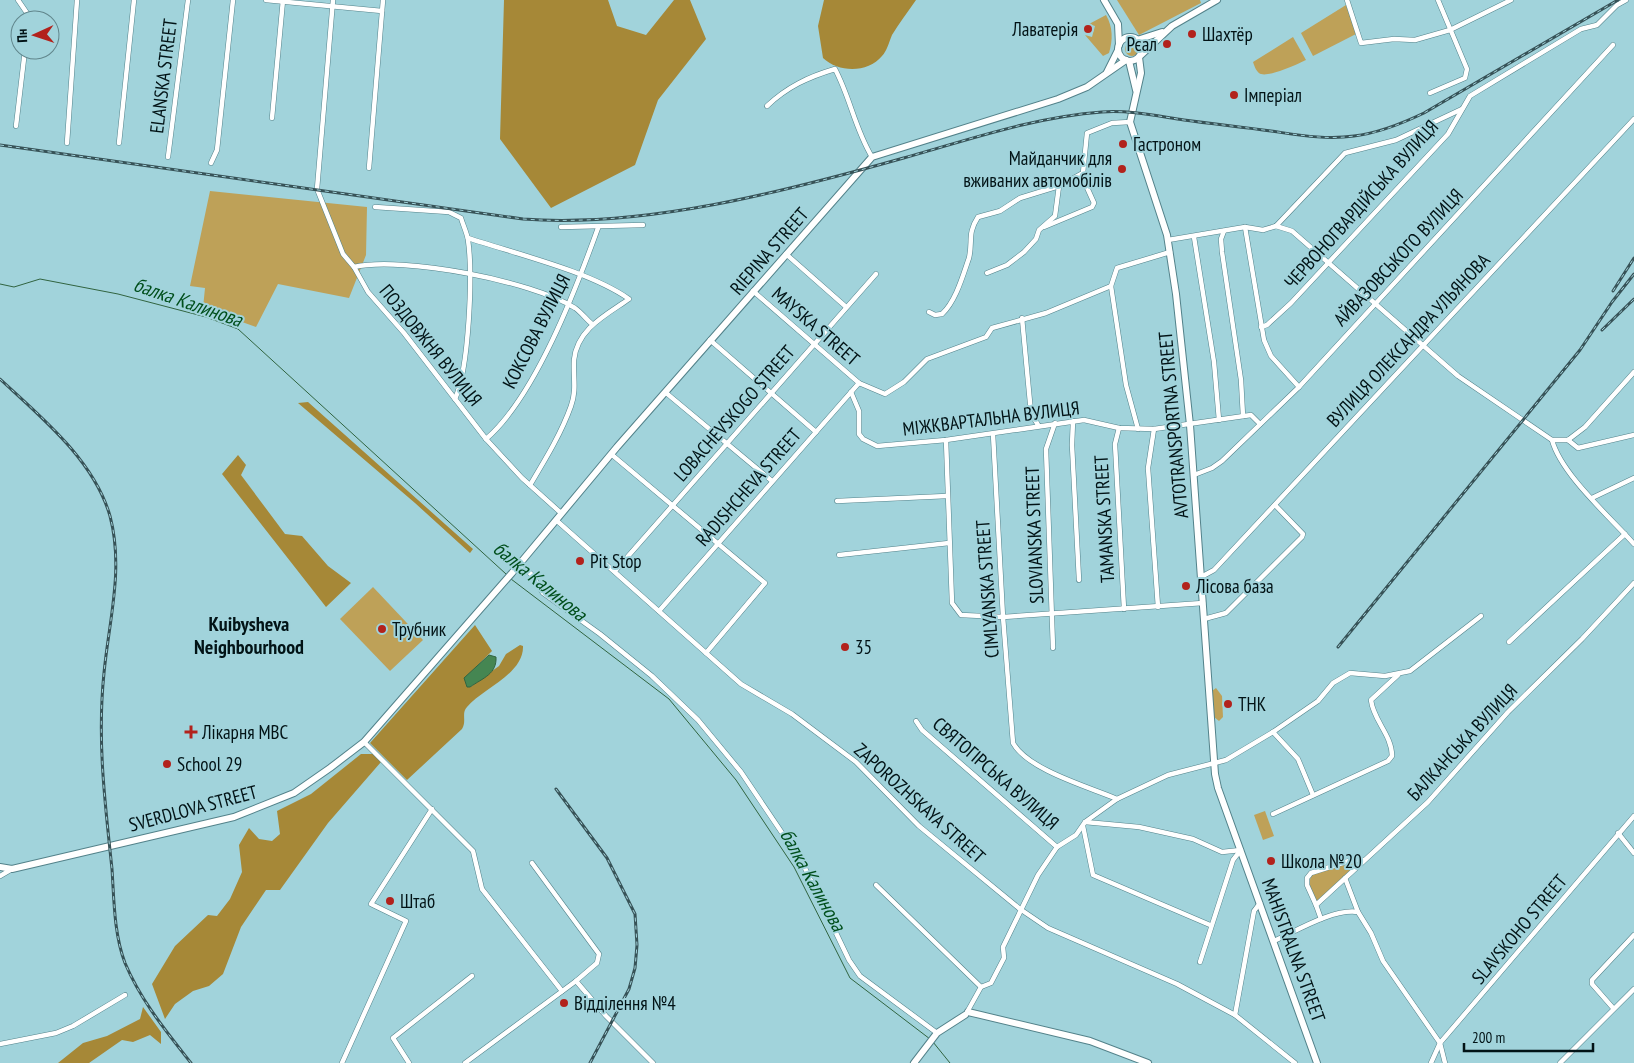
<svg xmlns="http://www.w3.org/2000/svg" width="1634" height="1063" font-family="'PT Sans Narrow',sans-serif">
  <style>
    .green { fill: #bea158 }
    .forest { fill: #a68837 }
    .water { fill: #458652; stroke: #316440 }
    .lines { fill: none; stroke-linecap: round; stroke-linejoin: round }
    .stream { stroke: #316440; stroke-width: 1 }
    .street-casing { stroke: #53828a; stroke-width: 5.5 }
    .secondary-casing { stroke: #53828a; stroke-width: 8 }
    .street { stroke: #fff; stroke-width: 4.5 }
    .secondary { stroke: #fff; stroke-width: 6 }
    .rail-casing { stroke: #375257; stroke-width: 3 }
    .rail { stroke: #a1d3db; stroke-width: 1; stroke-dasharray: 4; stroke-linecap: butt }
    .poi-dot { fill: #b2221c; stroke: #a1d3db; stroke-width: 2 }
    .labels { text-anchor: middle; dominant-baseline: central; stroke-width: 4; stroke-linejoin: round; paint-order: stroke }
    .poi-label { font-size: 19px; fill: #021316; stroke: #a1d3db; text-anchor: start }
    .street-label { font-size: 19px; fill: #021316; stroke: #a1d3db }
    .water-label { font-size: 20px; font-style: italic; fill: #004f1c; stroke: #a1d3db }
    .neighbourhood-label { font-size: 20px; font-weight: bold; fill: #021316; stroke: #a1d3db }
  </style>
  <rect width="100%" height="100%" fill="#a1d3db"/>
  <g class="green">
    <polygon points="1117,0 1200,0 1201,3 1139,35"/>
    <polygon points="1346,5 1356,34 1313,56 1301,33"/>
    <path d="M1106,15C1113,27 1113,40 1109,53L1103,56L1085,35L1092,37L1095,26L1089,24Z"/>
    <path d="M1293,37L1306,60C1298,64 1266,79 1259,73C1256,71 1254,65 1253,62Z"/>
    <circle cx="1132" cy="49" r="7"/>
    <polygon points="210,191 367,207 366,255 349,298 278,284 256,327 203,308 205,288 190,286"/>
    <polygon points="373,587 423,640 390,671 340,619"/>
    <polygon points="1216,688 1222,696 1223,717 1219,721 1214,717 1212,691"/>
    <polygon points="1265,811 1274,836 1263,840 1254,815"/>
    <path d="M1353,861L1359,862L1317,901C1313,893 1306,884 1312,875Z"/>
  </g>
  <g class="forest">
    <polygon points="504,0 608,0 617,26 646,35 674,0 690,0 706,39 658,100 635,165 551,208 500,139"/>
    <path d="M824,0H916C908,12 899,23 892,35C889,42 887,51 882,56C868,73 839,73 823,58L818,26Z"/>
    <polygon points="308,402 473,549 470,553 415,503 298,403"/>
    <polygon points="238,455 246,465 241,475 285,534 302,536 328,566 351,583 326,607 222,474"/>
    <path d="M475,625L492,651L465,678L467,687H470L499,666L506,654L520,645L523,646C524,674 482,689 467,707C461,713 467,721 462,729L407,780L370,743Z"/>
    <polygon points="361,754 373,754 381,762 328,823 280,890 266,890 241,927 223,974 209,986 193,991 175,1004 165,1019 152,984 175,946 208,915 217,916 230,899 242,872 239,845 249,828 259,839 272,841 280,834 277,811 311,794"/>
    <polygon points="143,1007 161,1032 161,1044 150,1035 133,1042 122,1040 89,1063 58,1063 83,1043 107,1036 140,1019"/>
  </g>
  <path class="water" d="M489,655L496,657C497,674 483,678 470,687H467L464,678Z"/>
  <g class="lines">
    <g class="stream">
      <polyline points="0,284 14,287 40,279 118,294 206,317 238,329 506,574"/>
      <polyline points="511,579 669,699 736,780 794,867 850,978 930,1039"/>
      <polyline points="933,1042 950,1063"/>
    </g>
    <g class="street-casing">
      <g id="street">
        <polyline points="18,0 29,16 29,20"/>
        <polyline points="266,0 382,11"/>
        <polyline points="333,0 317,189 343,254 354,267 368,292 404,333 486,439 522,478 561,513"/>
        <polyline points="1347,0 1361,43 1394,39 1415,40 1450,30 1511,0"/>
        <polyline points="1430,93 1465,78 1467,69 1438,0"/>
        <path d="M767,106C787,87 808,77 835,69C850,97 855,129 872,157"/>
        <polyline points="272,118 283,0"/>
        <polyline points="16,126 25,50"/>
        <polyline points="67,143 77,0"/>
        <polyline points="119,143 134,0"/>
        <polyline points="168,157 188,0"/>
        <polyline points="211,163 217,150 233,0"/>
        <polyline points="369,168 383,0"/>
        <path d="M375,207L449,212L461,218C463,225 467,233 468,240C473,275 469,368 455,399"/>
        <polyline points="1276,226 1345,153 1396,140 1462,109"/>
        <polyline points="561,227 643,225"/>
        <polyline points="1044,227 1092,207 1094,203 1085,183 1083,173"/>
        <polyline points="1245,227 1264,340 1271,356 1299,387"/>
        <polyline points="1224,231 1221,239 1222,252 1241,380 1243,416"/>
        <polyline points="1194,237 1214,362 1219,420"/>
        <path d="M468,238C516,254 589,271 629,299C606,315 577,329 574,360C573,378 577,389 571,406C561,434 545,460 530,485"/>
        <path d="M1168,240L1245,227L1263,230L1276,226L1292,231L1458,376L1552,440C1561,474 1610,517 1634,544"/>
        <polyline points="786,254 845,306"/>
        <path d="M354,267C403,256 532,281 575,308C581,312 586,319 592,324"/>
        <polyline points="987,273 1007,265 1024,252 1036,239 1039,230 1055,216 1059,186 1083,173 1087,133 1112,123 1130,122"/>
        <polyline points="1111,286 1126,385 1138,429"/>
        <polyline points="753,291 859,383 885,394 904,382 927,359 986,337 992,328 1046,313 1111,286 1117,268 1170,252"/>
        <path d="M929,312L935,315L942,314C956,301 963,275 969,258C973,241 967,234 978,217L1000,211L1020,198L1059,186"/>
        <polyline points="1022,318 1031,413 1038,425"/>
        <polyline points="1261,327 1267,325 1291,303 1448,134 1470,96 1581,29 1597,25 1617,5 1626,0"/>
        <polyline points="710,340 816,432"/>
        <polyline points="665,392 772,481"/>
        <polyline points="851,392 859,411 859,434 863,439 877,446 946,440 1084,420 1119,428 1154,429 1251,415 1260,424"/>
        <polyline points="1073,421 1072,445 1079,580"/>
        <polyline points="1119,428 1115,444 1124,609"/>
        <polyline points="1154,429 1148,468 1158,607"/>
        <path d="M993,434L1003,617L1013,743C1028,770 1089,787 1117,799"/>
        <path d="M486,439C535,397 576,289 598,228"/>
        <polyline points="946,440 952,603 961,615 1003,617 1203,603"/>
        <polyline points="1552,440 1568,440 1585,427 1634,372"/>
        <polyline points="1568,440 1578,448 1634,435"/>
        <polyline points="611,454 765,583 706,653"/>
        <polyline points="1194,475 1212,468 1222,461 1299,387 1613,45"/>
        <polyline points="1592,498 1634,478"/>
        <polyline points="837,501 947,496"/>
        <polyline points="556,520 741,684 792,714 856,762 919,826 1020,909 1048,928 1177,984 1235,1015 1295,1063"/>
        <polyline points="839,555 949,543"/>
        <polyline points="519,563 532,575 543,593 600,634 652,676 698,720 741,772 803,864 849,960 860,976 937,1033"/>
        <polyline points="615,571 876,274"/>
        <polyline points="1201,577 1214,570 1634,119"/>
        <polyline points="659,611 859,383"/>
        <polyline points="1204,619 1226,613 1302,537 1303,534 1275,505"/>
        <polyline points="1509,642 1625,534"/>
        <polyline points="1053,648 1046,449 1055,423"/>
        <polyline points="916,721 922,730 1057,847"/>
        <polyline points="1273,732 1298,759 1313,795"/>
        <polyline points="364,742 473,851 482,889 562,991"/>
        <path d="M1273,814L1388,761L1392,756C1392,735 1373,720 1371,700L1398,675"/>
        <polyline points="1085,822 1139,827 1193,839 1222,852 1241,850"/>
        <polyline points="1083,826 1093,875 1210,925"/>
        <polyline points="1618,833 1634,853"/>
        <polyline points="0,876 12,869"/>
        <polyline points="1345,878 1358,912"/>
        <polyline points="876,885 981,987"/>
        <polyline points="1316,905 1307,885 1307,878 1311,873 1352,860 1364,860"/>
        <polyline points="1321,919 1316,905 1428,802 1508,712 1582,639 1634,583"/>
        <path d="M1274,941C1296,931 1334,908 1358,912L1371,933L1383,961L1440,1043L1445,1063"/>
        <polyline points="1200,962 1233,860 1240,851"/>
        <polyline points="576,981 606,1016 653,1063"/>
        <polyline points="1613,1008 1592,984 1592,980 1634,935"/>
        <polyline points="966,1014 981,987 991,983 1004,958 1003,947 1038,875 1057,847 1076,835 1085,822 1117,799 1168,775 1226,760 1273,732 1318,701 1333,683 1350,673 1385,676 1410,671 1481,616"/>
        <polyline points="1235,1015 1254,911 1260,903"/>
        <polyline points="0,1044 56,1033 73,1026 125,995"/>
        <polyline points="342,1063 406,921 371,904 432,809"/>
        <polyline points="409,1063 393,1038 472,976"/>
        <polyline points="465,1063 576,981 597,963 599,954 532,863"/>
        <polyline points="1431,1063 1440,1043 1634,816"/>
        <polyline points="1560,1063 1634,989"/>
      </g>
    </g>
    <g class="secondary-casing">
      <g id="secondary">
        <polyline points="1104,0 1118,24 1119,45"/>
        <circle cx="1130" cy="49" r="12"/>
        <polyline points="1137,40 1162,32"/>
        <polyline points="1141,55 1172,26 1217,0"/>
        <polyline points="1139,57 1141,73 1130,122 1167,235 1176,294 1190,425 1215,774 1218,788 1317,1063"/>
        <polyline points="1129,61 1136,90"/>
        <polyline points="1107,72 1118,50"/>
        <polyline points="0,867 12,869 234,817 294,793 330,768 364,742 512,573 617,447 872,157 1058,99 1087,87 1126,60"/>
        <polyline points="968,1012 1090,1041 1148,1063"/>
        <polyline points="914,1063 937,1033 965,1015"/>
      </g>
    </g>
    <use href="#street" class="street"/>
    <use href="#secondary" class="secondary"/>
    <g class="rail-casing">
      <g id="rail">
        <path d="M0,145L523,219C644,228 783,192 900,159C965,141 1033,117 1102,112C1130,110 1157,116 1184,120C1213,124 1242,127 1271,131C1299,135 1326,140 1354,136C1379,133 1401,124 1424,113L1618,0"/>
        <polyline points="1613,291 1634,258"/>
        <polyline points="1602,330 1634,299"/>
        <path d="M0,379C41,417 94,460 110,516C124,569 109,620 104,673C97,740 105,803 112,869C114,900 114,934 125,963C141,1001 166,1031 191,1063"/>
        <polyline points="1338,647 1580,350 1612,302 1634,274"/>
        <polyline points="556,789 607,858 635,914 637,945 635,968 629,989 590,1063"/>
      </g>
    </g>
    <use href="#rail" class="rail"/>
  </g>
  <g class="poi-dot">
    <circle cx="1088" cy="29" r="5"/>
    <circle cx="1192" cy="34" r="5"/>
    <circle cx="1167" cy="44" r="5"/>
    <circle cx="1234" cy="95" r="5"/>
    <circle cx="1123" cy="144" r="5"/>
    <circle cx="1122" cy="169" r="5"/>
    <circle cx="580" cy="561" r="5"/>
    <circle cx="1186" cy="586" r="5"/>
    <circle cx="382" cy="629" r="5"/>
    <circle cx="845" cy="647" r="5"/>
    <circle cx="1228" cy="704" r="5"/>
    <path d="M188.5 724.5h5v5h5v5h-5v5h-5v-5h-5v-5h5z"/>
    <circle cx="167" cy="764" r="5"/>
    <circle cx="1271" cy="861" r="5"/>
    <circle cx="390" cy="901" r="5"/>
    <circle cx="564" cy="1003" r="5"/>
  </g>
  <g class="labels">
    <g class="poi-label">
      <text x="1078" y="29" text-anchor="end">Лаватерія</text>
      <text x="1202" y="34">Шахтёр</text>
      <text x="1157" y="44" text-anchor="end">Рєал</text>
      <text x="1244" y="95">Імперіал</text>
      <text x="1133" y="144">Гастроном</text>
      <text x="1112" y="158" text-anchor="end">Майданчик для<tspan x="1112" dy="22">вживаних автомобілів</tspan></text>
      <text x="590" y="561">Pit Stop</text>
      <text x="1196" y="586">Лісова база</text>
      <text x="392" y="629">Трубник</text>
      <text x="855" y="647">35</text>
      <text x="1238" y="704">ТНК</text>
      <text x="202" y="732">Лікарня МВС</text>
      <text x="177" y="764">School 29</text>
      <text x="1281" y="861">Школа №20</text>
      <text x="400" y="901">Штаб</text>
      <text x="574" y="1003">Відділення №4</text>
    </g>
    <g class="street-label">
      <text transform="translate(163 76) rotate(-83)">ELANSKA STREET</text>
      <text transform="translate(1361 204) rotate(-48)">ЧЕРВОНОГВАРДІЙСЬКА ВУЛИЦЯ</text>
      <text transform="translate(769 251) rotate(-49)">RIEPINA STREET</text>
      <text transform="translate(1398 257) rotate(-47)">АЙВАЗОВСЬКОГО ВУЛИЦЯ</text>
      <text transform="translate(816 326) rotate(41)">MAYSKA STREET</text>
      <text transform="translate(536 331) rotate(-63)">КОКСОВА ВУЛИЦЯ</text>
      <text transform="translate(1408 340) rotate(-47)">ВУЛИЦЯ ОЛЕКСАНДРА УЛЬЯНОВА</text>
      <text transform="translate(431 345) rotate(51)">ПОЗДОВЖНЯ ВУЛИЦЯ</text>
      <text transform="translate(734 413) rotate(-49)">LOBACHEVSKOGO STREET</text>
      <text transform="translate(991 418) rotate(-7)">МІЖКВАРТАЛЬНА ВУЛИЦЯ</text>
      <text transform="translate(1173 425) rotate(-95)">AVTOTRANSPORTNA STREET</text>
      <text transform="translate(748 487) rotate(-49)">RADISHCHEVA STREET</text>
      <text transform="translate(1104 519) rotate(-93)">TAMANSKA STREET</text>
      <text transform="translate(1034 535) rotate(-92)">SLOVIANSKA STREET</text>
      <text transform="translate(987 589) rotate(-94)">CIMLYANSKA STREET</text>
      <text transform="translate(1462 742) rotate(-47)">БАЛКАНСЬКА ВУЛИЦЯ</text>
      <text transform="translate(996 773) rotate(41)">СВЯТОГІРСЬКА ВУЛИЦЯ</text>
      <text transform="translate(920 803) rotate(42)">ZAPOROZHSKAYA STREET</text>
      <text transform="translate(193 808) rotate(-15)">SVERDLOVA STREET</text>
      <text transform="translate(1519 929) rotate(-50)">SLAVSKOHO STREET</text>
      <text transform="translate(1294 950) rotate(70)">MAHISTRALNA STREET</text>
    </g>
    <g class="water-label">
      <text transform="translate(188 302) rotate(19)">балка Калинова</text>
      <text transform="translate(540 581) rotate(39)">балка Калинова</text>
      <text transform="translate(813 880) rotate(61)">балка Калинова</text>
    </g>
    <g class="neighbourhood-label">
      <text x="249" y="624">Kuibysheva<tspan x="249" dy="23">Neighbourhood</tspan></text>
    </g>
  </g>
  <g transform="translate(35 35) rotate(267)"><circle r="24" fill="#a1d3db" stroke="#61868c"/>
  <path d="M0-4L9 19L0 12L-9 19Z" fill="#b2221c"/>
  <text y="-8" font-size="14" font-weight="bold" text-anchor="middle" fill="#021316">Пн</text>
  </g>
  <path d="M1464 1043v8h129v-8" fill="none" stroke="#021316" stroke-width="2.5"/>
  <text x="1472" y="1043" font-size="15" fill="#021316" stroke="#a1d3db" stroke-width="4" paint-order="stroke">200 m</text>
</svg>
